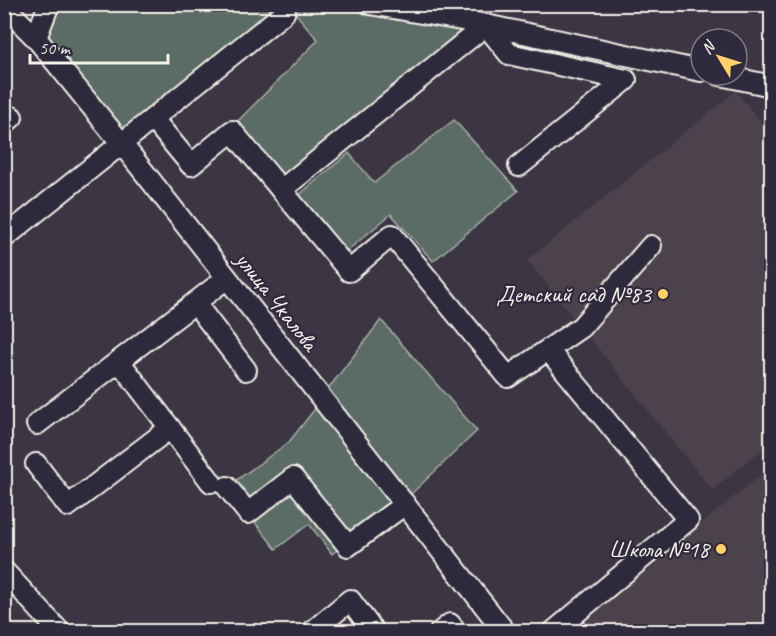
<svg xmlns="http://www.w3.org/2000/svg" width="776" height="636" font-family="Caveat,sans-serif">
  <style>
    .built { fill: #4c434c }
    .green { fill: #5a6c65; stroke: #a7aea6; stroke-width: 1.5 }
    .lines { fill: none; stroke-linecap: round; stroke-linejoin: round }
    .minor-casing { stroke: #f4f1e8; stroke-width: 24 }
    .minor { stroke: #2f2a3d; stroke-width: 20 }
    .poi-dot { fill: #ffd166; stroke: #2f2a3d; stroke-width: 2 }
    .labels { text-anchor: middle; dominant-baseline: central; stroke-width: 4.5; stroke-linejoin: round; paint-order: stroke }
    .poi-label { font-size: 24px; fill: #f4f1e8; stroke: #2f2a3d; text-anchor: end }
    .street-label { font-size: 24px; fill: #f4f1e8; stroke: #2f2a3d }
  </style>
  <rect width="100%" height="100%" fill="#3c3544"/>
  <filter id="ink" filterUnits="userSpaceOnUse"><feTurbulence type="fractalNoise" baseFrequency=".0167" numOctaves="2"/><feDisplacementMap in="SourceGraphic" scale="12" xChannelSelector="R" yChannelSelector="G"/><feConvolveMatrix kernelMatrix="1 2 1 2 8 2 1 2 1" color-interpolation-filters="sRGB"/></filter>
  <g filter="url(#ink)">
    <g class="built">
      <polygon points="736,91 771,134 771,442 712,490 527,260"/>
      <polygon points="771,467 771,631 569,631"/>
    </g>
    <g class="green">
      <polygon points="56,5 282,5 124,138 43,37"/>
      <polygon points="289,5 351,5 479,27 282,186 232,127 318,40 296,14 287,12"/>
      <polygon points="454,120 518,191 433,261 391,214 347,251 299,195 349,153 374,183"/>
      <polygon points="381,320 477,431 408,497 325,393"/>
      <polygon points="318,405 398,505 349,542 293,474 248,509 230,485 289,442"/>
      <polygon points="292,482 343,545 332,554 309,524 276,549 249,515"/>
    </g>
    <g class="lines">
      <g class="minor-casing">
        <g id="minor">
          <polyline points="370,4 467,21 701,71"/>
          <polyline points="4,6 36,38 122,144 505,632"/>
          <polyline points="36,38 49,4"/>
          <polyline points="720,75 772,86"/>
          <polyline points="153,119 191,165 232,131 349,271 392,235 508,377 581,327 651,246"/>
          <polyline points="4,124 12,117"/>
          <polyline points="281,190 486,25 509,54 626,80 519,166"/>
          <polyline points="4,238 284,13 286,4"/>
          <polyline points="195,303 246,370"/>
          <polyline points="549,351 688,520 553,632"/>
          <polyline points="37,424 119,361"/>
          <polyline points="36,464 68,506 170,428"/>
          <polyline points="211,482 119,361 227,278"/>
          <polyline points="227,487 248,513 293,478 348,546 405,504"/>
          <polyline points="4,571 60,632"/>
          <polyline points="312,632 350,600 374,632"/>
          <polyline points="440,632 450,624 456,632"/>
        </g>
      </g>
      <use href="#minor" class="minor"/>
    </g>
  </g>
  <g class="poi-dot">
    <circle cx="663" cy="294" r="6"/>
    <circle cx="721" cy="549" r="6"/>
  </g>
  <g class="labels">
    <g class="poi-label">
      <text x="651" y="294">Детский сад №83</text>
      <text x="709" y="549">Школа №18</text>
    </g>
    <g class="street-label">
      <text transform="translate(277 301) rotate(52)">улица Чкалова</text>
    </g>
  </g>
  <rect width="776" height="636" fill="none" stroke="#2f2a3d" stroke-width="24"/>
  <rect x="12" y="12" width="752" height="612" fill="none" stroke="#f4f1e8" stroke-width="2" filter="url(#ink)"/>
  <g transform="translate(719 57) rotate(308)"><circle r="28" fill="#2f2a3d" stroke="#7e7a81" stroke-width="1.5"/>
  <path d="M0-4.5L10 22L0 15L-10 22Z" fill="#ffd166"/>
  <text y="-9" font-size="16" font-weight="bold" text-anchor="middle" fill="#f4f1e8">N</text>
  </g>
  <path d="M30 54v9h138v-9" fill="none" stroke="#f4f1e8" stroke-width="3"/>
  <text x="39" y="54" font-size="18" fill="#f4f1e8" stroke="#2f2a3d" stroke-width="4.5" paint-order="stroke">50 m</text>
</svg>
